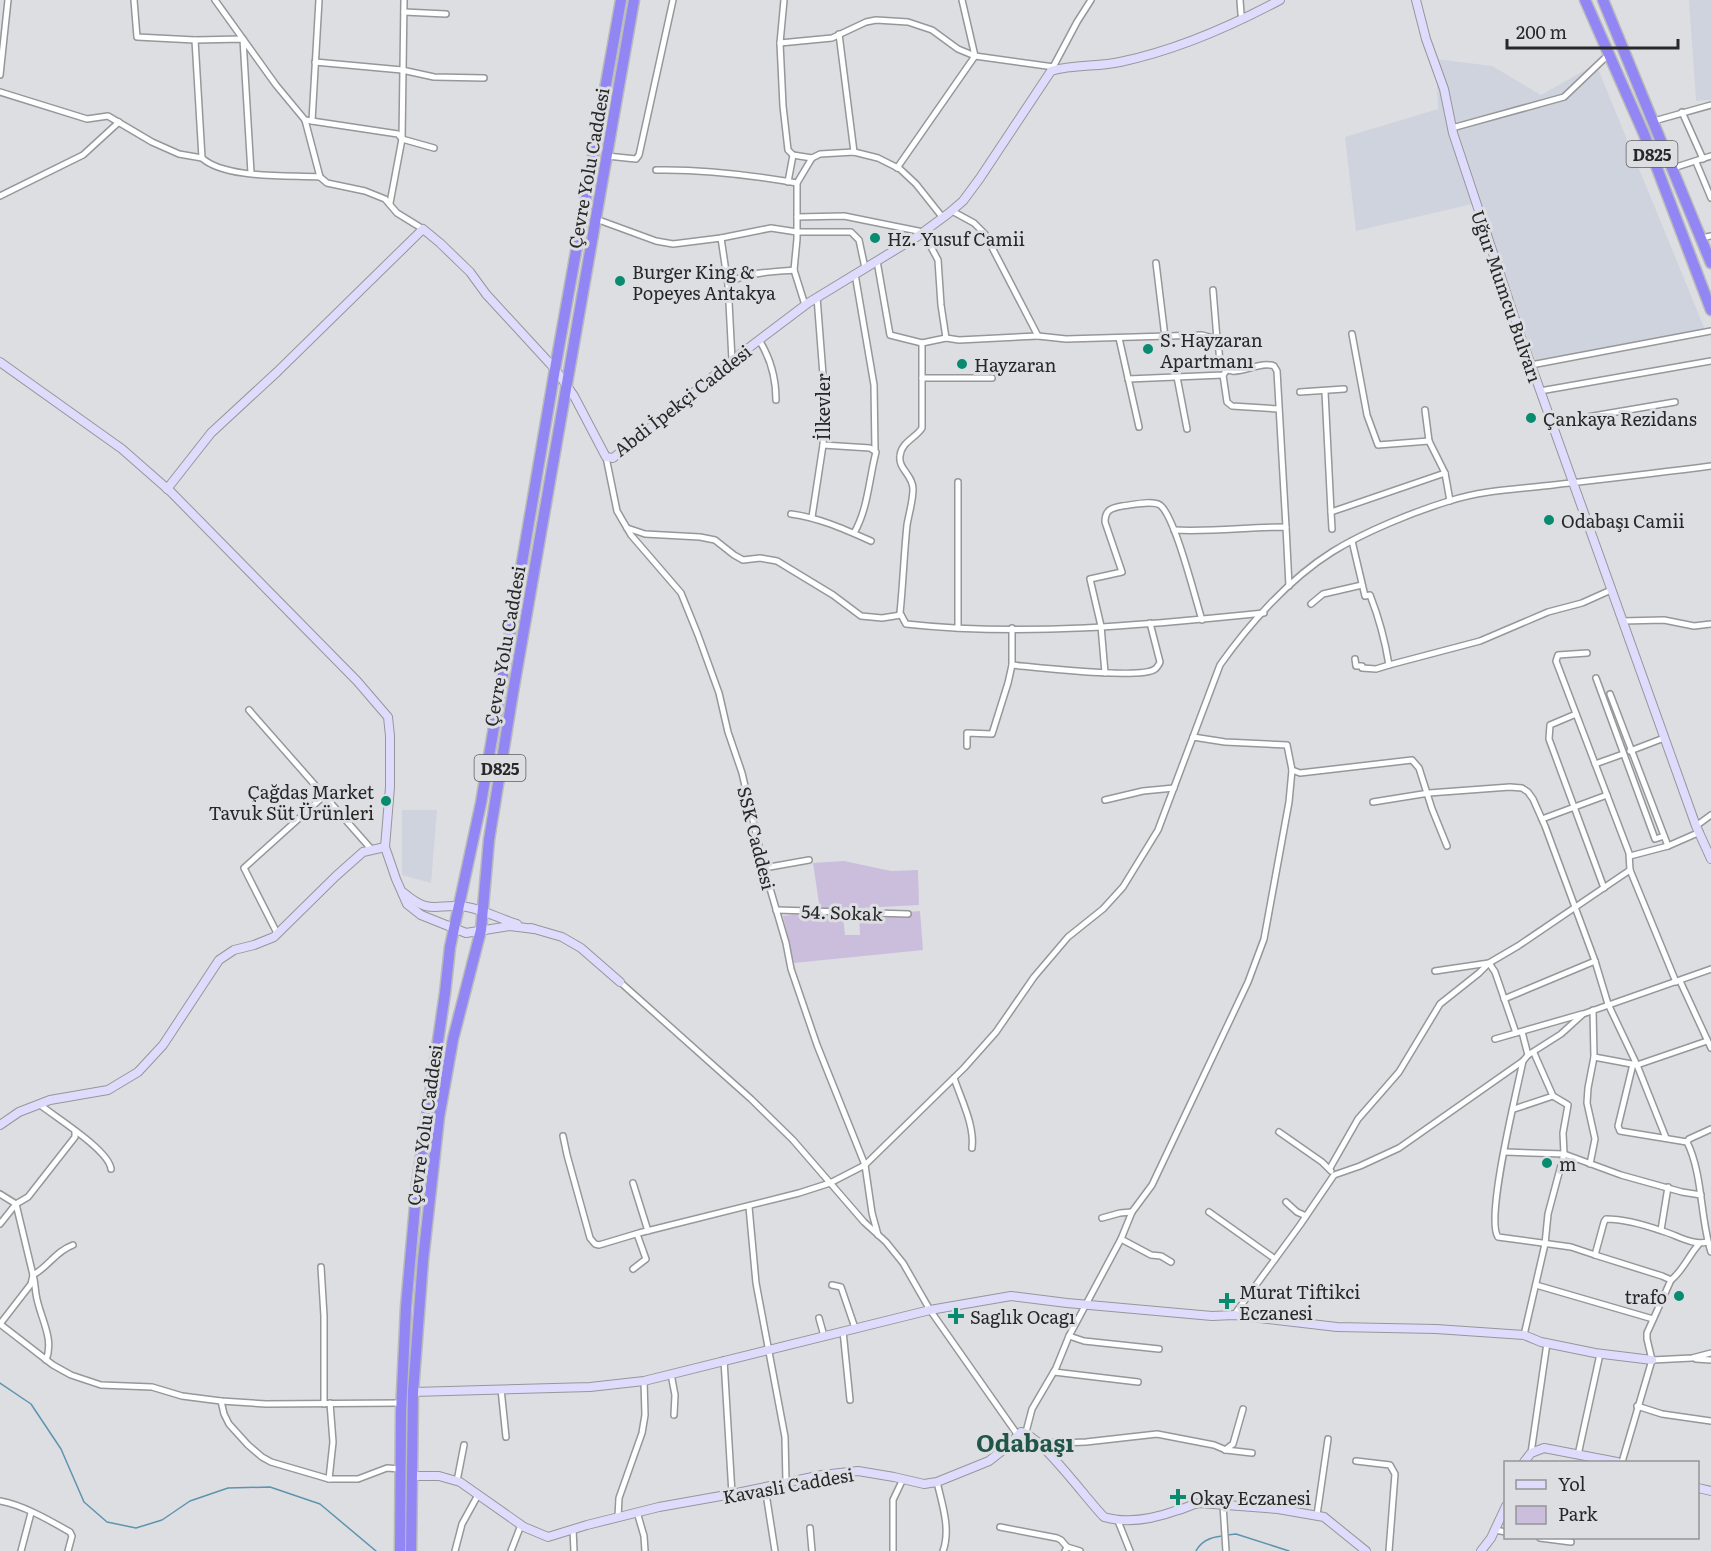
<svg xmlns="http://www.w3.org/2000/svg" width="1711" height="1551" font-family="Literata,serif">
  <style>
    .built { fill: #cfd3dd }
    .green { fill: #cbbedc }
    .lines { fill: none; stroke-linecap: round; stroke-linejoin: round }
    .stream { stroke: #5d94ae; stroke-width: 1.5 }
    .street-casing { stroke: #95979a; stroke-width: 8 }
    .secondary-casing { stroke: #95979a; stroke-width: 10 }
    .highway-casing { stroke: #bababb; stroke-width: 13 }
    .street { stroke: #fff; stroke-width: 5 }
    .secondary { stroke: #dedbfc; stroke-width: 8 }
    .highway { stroke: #9286f5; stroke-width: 10 }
    .poi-dot { fill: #088b70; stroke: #dddee2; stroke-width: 2 }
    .labels { text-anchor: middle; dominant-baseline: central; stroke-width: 6; stroke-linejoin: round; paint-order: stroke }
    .shield { fill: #dddee2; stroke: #5e5f60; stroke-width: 1.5 }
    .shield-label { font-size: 16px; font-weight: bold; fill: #282829 }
    .street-label { font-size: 18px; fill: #282829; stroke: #dddee2 }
    .poi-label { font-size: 18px; fill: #282829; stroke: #dddee2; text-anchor: start }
    .district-label { font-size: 24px; font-weight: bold; fill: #215547; stroke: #dddee2 }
  </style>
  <rect width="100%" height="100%" fill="#dddee2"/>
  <g class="built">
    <polygon points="1689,0 1711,0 1711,100 1696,101"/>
    <polygon points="1436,59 1492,66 1541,95 1596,64 1706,332 1535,361 1481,202 1356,231 1345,137 1438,109"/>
    <polygon points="402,810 437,810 431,883 402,875"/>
  </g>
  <g class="green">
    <polygon points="844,861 891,871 918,870 919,905 820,910 813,863"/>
    <polygon points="920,911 923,950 794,963 783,916 799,914 843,916 845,935 860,935 859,916"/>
  </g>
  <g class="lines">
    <g class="stream">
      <polyline points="0,1383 31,1404 61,1449 84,1502 107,1522 136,1528 162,1520 190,1501 228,1488 270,1487 320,1504 376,1551"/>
      <polyline points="1227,1535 1236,1534 1289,1551"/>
      <path d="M1196,1551C1201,1541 1212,1537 1222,1536"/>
    </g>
    <g class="street-casing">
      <g id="street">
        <polyline points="134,0 137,37 195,40 243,39 251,173"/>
        <polyline points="215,0 276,85 305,120 320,177 327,183 365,191 385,199 397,213 423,229"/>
        <polyline points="784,0 780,43 832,38 866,22 876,20 908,22 932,30 958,49 975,56 1054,67"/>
        <polyline points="1240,0 1241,14 1244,19"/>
        <polyline points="404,12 446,14"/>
        <polyline points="839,34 854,152"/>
        <path d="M195,40L202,158C225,179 288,175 320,177"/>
        <polyline points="780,43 783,106 788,150 793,155 812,158"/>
        <polyline points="315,62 402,70 434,77 484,78"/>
        <polyline points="1052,69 1077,22 1091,0"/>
        <polyline points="0,75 8,0"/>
        <polyline points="0,92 87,119 108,116 152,142 179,154 202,158"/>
        <polyline points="1682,112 1703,159"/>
        <polyline points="305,120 398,134 402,139 434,148"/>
        <polyline points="312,121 319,0"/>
        <polyline points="1654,121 1711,105"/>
        <polyline points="1452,128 1564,97 1609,54"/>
        <polyline points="607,156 636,159 639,155 673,0"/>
        <polyline points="1696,162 1711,198"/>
        <polyline points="897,168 975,56 962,0"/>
        <polyline points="1673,168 1711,156"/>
        <path d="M656,170C703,169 751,175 797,183"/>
        <polyline points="788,182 793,155"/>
        <polyline points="0,196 83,155 119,122"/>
        <polyline points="390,203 402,139 404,0"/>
        <path d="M952,211L974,223L985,234L1038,336L1066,339L1202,335L1217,339C1220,347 1218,356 1221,363C1231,383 1258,359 1274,366L1277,371L1286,527"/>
        <polyline points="797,217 844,216 923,232 938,260 941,305 946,338"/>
        <polyline points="596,219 656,241 673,244 721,238 771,228 797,232 851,232 859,240 865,268"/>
        <polyline points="721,238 728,285"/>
        <polyline points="1701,238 1711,236"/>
        <polyline points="877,261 890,335 922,343 946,338 959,340 1038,336"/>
        <polyline points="1156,263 1165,337"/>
        <polyline points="855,274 874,385 875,450"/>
        <polyline points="1213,290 1217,339"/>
        <polyline points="805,305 794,270 797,239 797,183 812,158 820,154 854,152 878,158 900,169 916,184 943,218"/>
        <polyline points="1352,334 1367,415 1378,445 1429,441 1445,473 1450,501"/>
        <polyline points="1119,338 1139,427"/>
        <path d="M759,340C771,359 776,377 776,400"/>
        <path d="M922,343V428C916,438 901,442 900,456C898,469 913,475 913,489C913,501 909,513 907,525C904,554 903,584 900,613L906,624C1023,637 1147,625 1264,613"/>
        <path d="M732,360L728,283C747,272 772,272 794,270"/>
        <polyline points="1531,365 1711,331"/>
        <polyline points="1223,375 1227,402 1232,406 1278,409"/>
        <polyline points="1177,377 1187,429"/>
        <polyline points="922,378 992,378"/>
        <polyline points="1128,379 1223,375 1227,370"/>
        <polyline points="1540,391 1711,361"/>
        <polyline points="1300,392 1344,389"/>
        <polyline points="1325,392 1331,512 1445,473"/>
        <polyline points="1425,410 1429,441"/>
        <polyline points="1552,423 1675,402"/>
        <path d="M823,445L870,448L876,452C869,479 868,509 854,533"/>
        <polyline points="606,457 617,511 631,535 681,593 698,635 719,693 728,732 742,773 764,868 786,943 791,969 817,1045 865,1165 872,1213 878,1235"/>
        <polyline points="1331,512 1332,529"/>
        <path d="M791,514C820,518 844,529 871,541"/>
        <polyline points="812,517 823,445 825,401 817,297"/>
        <polyline points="627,528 645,534 700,537 715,540 734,555 743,560 760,558 777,561 833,595 861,616 882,618 901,615"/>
        <path d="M1174,530C1212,532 1248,527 1286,527L1289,586"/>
        <path d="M1352,541L1365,596L1370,595C1379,618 1385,640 1389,665L1480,641L1548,612L1582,603L1611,590"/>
        <polyline points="1311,604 1323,594 1362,585"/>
        <polyline points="1622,621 1664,620 1694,626 1711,624"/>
        <polyline points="958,628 958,482"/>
        <polyline points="1355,659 1356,666 1362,666 1362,668 1376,669 1389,665"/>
        <path d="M1012,665C1034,667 1141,680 1155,669C1156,669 1160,663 1160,662L1150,623"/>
        <path d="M1105,673L1101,626L1090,579L1122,572L1105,522C1105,510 1111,508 1122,506C1132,505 1152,500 1160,505C1175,516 1195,598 1202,620"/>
        <polyline points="1596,678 1655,839 1664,836"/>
        <polyline points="1610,694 1668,846"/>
        <polyline points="249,710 372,850"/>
        <polyline points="1576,714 1550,725 1549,739 1604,888"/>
        <polyline points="967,746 967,733 992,734 1008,683 1012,665 1012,628"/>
        <polyline points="1630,751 1664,738"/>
        <polyline points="1595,764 1623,754"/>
        <polyline points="1292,770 1300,773 1412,760 1419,768 1432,809 1447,846"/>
        <polyline points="1105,800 1143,791 1174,788"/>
        <polyline points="1373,802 1429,793 1510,787 1522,788 1528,792 1533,799 1545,826 1595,961 1608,1004 1637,1065 1666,1138"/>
        <polyline points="1542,819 1607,795"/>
        <polyline points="1696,826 1711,815"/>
        <polyline points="1630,856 1668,846 1700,832"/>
        <polyline points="764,868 809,860"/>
        <polyline points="1630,870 1676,982"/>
        <polyline points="776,910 908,914"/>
        <polyline points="277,933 244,868 325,795"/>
        <polyline points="1435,971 1489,963 1495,972 1516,1033"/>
        <polyline points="1680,981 1711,1048"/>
        <polyline points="620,982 751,1099 793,1140 864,1222 886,1242 903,1263 930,1310 1017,1434"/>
        <polyline points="1504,999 1595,961"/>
        <polyline points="1522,1032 1528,1055"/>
        <polyline points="1495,1039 1582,1014"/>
        <polyline points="1594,1057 1637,1065 1707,1041"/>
        <path d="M1523,1061C1517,1090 1485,1219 1498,1237L1571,1247L1595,1255L1604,1222L1606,1219C1625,1219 1645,1225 1662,1231C1677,1235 1693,1246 1707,1242"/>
        <polyline points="1633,1064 1618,1126 1620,1131 1687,1142"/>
        <path d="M954,1078C961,1099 975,1126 972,1148"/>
        <path d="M39,1104C55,1117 109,1150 111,1169"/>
        <polyline points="1514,1109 1553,1096"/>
        <path d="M1711,1129L1689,1139L1687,1142C1703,1174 1700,1218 1711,1252"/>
        <polyline points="1279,1132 1322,1162 1331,1171"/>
        <path d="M563,1136L567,1155L590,1238L595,1244L599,1245L639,1233L799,1193L830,1183L865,1165L964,1068L996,1032L1034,977L1068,937L1103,909L1123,887L1158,830L1220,665C1249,624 1289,579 1332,552C1364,532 1413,512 1449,501C1483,490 1518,489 1553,485C1605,479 1658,473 1711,466"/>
        <polyline points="1505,1152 1564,1154 1621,1175 1682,1192 1701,1195"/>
        <polyline points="1590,1164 1595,1139 1587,1103 1588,1088 1594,1057 1593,1010"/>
        <polyline points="1330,1168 1358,1119 1399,1072 1440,1004 1479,973 1489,963 1518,946 1630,870 1629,853 1556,661 1558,655 1587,653"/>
        <polyline points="633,1183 648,1231"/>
        <polyline points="0,1194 16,1204 33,1275 31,1284 0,1324"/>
        <polyline points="1286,1202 1297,1212 1306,1216"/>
        <polyline points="749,1207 756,1283 785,1437 786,1482"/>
        <polyline points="1209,1212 1275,1259"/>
        <polyline points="1102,1218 1120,1213 1132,1212"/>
        <polyline points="0,1224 16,1204 28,1197 75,1137 75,1131"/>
        <polyline points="1661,1230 1668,1187"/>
        <polyline points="1121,1239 1151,1255 1161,1256 1171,1262"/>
        <path d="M1595,1255L1662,1276L1671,1280C1682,1272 1689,1255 1699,1244"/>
        <polyline points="321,1267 324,1316 324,1404"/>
        <polyline points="633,1269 646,1259 637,1234"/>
        <polyline points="832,1285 841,1287 855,1328"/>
        <polyline points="1536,1285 1653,1319"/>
        <polyline points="1234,1315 1300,1225 1334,1175 1360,1166 1399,1148 1523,1061 1528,1055 1561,1034 1583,1014 1711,969"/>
        <polyline points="819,1318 824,1336"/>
        <polyline points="0,1324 53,1365 71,1375 101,1385 152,1387 182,1396 221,1401 266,1404 401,1403"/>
        <polyline points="843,1331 850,1400"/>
        <polyline points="1524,1335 1545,1244 1548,1214 1564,1154 1563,1133 1568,1105 1553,1096 1534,1053"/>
        <polyline points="1069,1336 1084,1341 1159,1349"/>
        <polyline points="1696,1359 1711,1360"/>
        <path d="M46,1360C55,1338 39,1316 36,1294C35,1288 35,1282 33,1275C48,1267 56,1251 73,1245"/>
        <polyline points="724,1360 732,1494"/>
        <polyline points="1652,1360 1692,1358 1711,1353"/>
        <polyline points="1054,1372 1138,1382"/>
        <polyline points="671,1374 675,1395 674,1415"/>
        <polyline points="501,1389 506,1437"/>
        <polyline points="221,1401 224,1414 229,1424 248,1445 262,1457 271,1462 329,1479 358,1479 387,1468 400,1469"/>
        <polyline points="1637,1406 1662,1414 1711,1421"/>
        <polyline points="1026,1432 1032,1409 1056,1368 1069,1336 1121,1239 1132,1212 1152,1185 1248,982 1264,939 1289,802 1292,770 1287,745 1225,742 1193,737"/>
        <polyline points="1037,1441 1060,1443 1086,1442 1157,1434 1214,1445 1226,1450 1252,1453"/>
        <polyline points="1225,1450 1233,1444 1243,1409"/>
        <polyline points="1531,1453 1547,1343"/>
        <polyline points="1578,1455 1600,1354"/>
        <polyline points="1356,1461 1390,1465 1395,1474 1389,1551"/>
        <polyline points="1622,1462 1652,1360 1647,1339 1647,1333 1671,1280"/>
        <polyline points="329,1479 333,1442 330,1403"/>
        <polyline points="457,1481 464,1445"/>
        <path d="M937,1482C942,1504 951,1529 943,1551"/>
        <polyline points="765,1487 775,1551"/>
        <path d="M0,1501C23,1505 49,1520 70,1532L72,1536L68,1551"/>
        <polyline points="1223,1505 1226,1551"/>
        <polyline points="637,1512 644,1536 645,1551"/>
        <polyline points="1317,1515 1328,1439"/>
        <polyline points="618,1517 619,1498 642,1433 645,1415 644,1381"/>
        <polyline points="1118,1521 1130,1551"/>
        <polyline points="1000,1527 1057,1538 1061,1540 1067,1547 1065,1551"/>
        <polyline points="810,1528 812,1551"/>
        <polyline points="573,1529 574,1551"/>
        <polyline points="1495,1530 1506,1532"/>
        <polyline points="1540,1538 1571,1542"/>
        <polyline points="1067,1547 1080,1551"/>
        <polyline points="21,1551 31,1513"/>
        <polyline points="455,1551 462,1524 478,1495"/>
        <polyline points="511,1551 521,1525"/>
        <polyline points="893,1551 893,1500 903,1479"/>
      </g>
    </g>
    <g class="secondary-casing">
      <g id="secondary">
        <polyline points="1416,0 1426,39 1444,89 1453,133 1521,337 1696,826 1711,859"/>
        <polyline points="0,362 122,449 171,492 357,681 388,717 390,736 390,787 385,847 396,879 407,904 421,915 466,933 510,926 534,929"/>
        <path d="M167,489L211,433L277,372L423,229L440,243L470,272L486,294L555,369L574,396L606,457L613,458L738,356L808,303L918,236L949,213L963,201L980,178L1051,71C1073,64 1098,67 1120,62C1173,51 1233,25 1280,0"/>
        <path d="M404,893C432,917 438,902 467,907C484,910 500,919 517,924"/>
        <polyline points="531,928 562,937 581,948 620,982"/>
        <polyline points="0,1125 19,1112 50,1100 108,1090 138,1072 163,1045 219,960 234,950 254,945 274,937 336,876 363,852 385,847"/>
        <polyline points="413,1392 590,1387 644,1381 930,1310 1011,1296 1067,1303 1212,1316 1234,1315 1337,1327 1436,1329 1524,1335 1541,1342 1595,1353 1652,1360"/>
        <polyline points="1524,1462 1531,1453 1544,1448 1617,1462"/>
        <path d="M412,1476H439L460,1482L524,1527L548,1537L587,1525L659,1507L732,1494L822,1475L858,1471L894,1477L924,1484L937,1482L989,1461L1008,1446L1021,1432C1039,1434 1088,1501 1104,1517C1127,1524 1156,1518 1178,1510C1187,1508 1191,1504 1200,1503L1278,1509L1324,1517L1366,1551"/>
        <polyline points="1698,1488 1711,1491"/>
        <polyline points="1481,1551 1491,1538 1506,1506"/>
      </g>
    </g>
    <g class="highway-casing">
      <g id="highway">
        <polyline points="1585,0 1644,134 1711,310"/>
        <polyline points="1603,0 1711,263"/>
        <polyline points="400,1551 401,1413 406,1307 417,1184 445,993 450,947 481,803 555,369 621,0"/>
        <polyline points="411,1551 413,1392 423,1260 439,1117 453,1039 481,930 489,840 513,692 634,0"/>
      </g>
    </g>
    <use href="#street" class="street"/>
    <use href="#secondary" class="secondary"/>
    <use href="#highway" class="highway"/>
  </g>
  <g class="poi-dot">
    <circle cx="875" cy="238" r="6"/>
    <circle cx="620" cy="281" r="6"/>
    <circle cx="1148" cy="349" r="6"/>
    <circle cx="962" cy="364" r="6"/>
    <circle cx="1531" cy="418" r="6"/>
    <circle cx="1549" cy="520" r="6"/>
    <circle cx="386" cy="801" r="6"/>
    <circle cx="1547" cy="1163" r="6"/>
    <circle cx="1679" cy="1296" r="6"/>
    <path d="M1224 1292h6v6h6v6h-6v6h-6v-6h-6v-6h6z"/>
    <path d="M953 1307h6v6h6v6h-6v6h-6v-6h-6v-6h6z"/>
    <path d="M1175 1488h6v6h6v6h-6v6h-6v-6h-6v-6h6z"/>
  </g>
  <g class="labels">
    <g class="shield">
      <rect x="1626.5" y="141" width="51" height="26" rx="4.5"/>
      <rect x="474.5" y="755" width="51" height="26" rx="4.5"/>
    </g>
    <g class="shield-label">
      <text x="1652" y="154">D825</text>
      <text x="500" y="768">D825</text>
    </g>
    <g class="street-label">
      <text transform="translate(588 168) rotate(-80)">Çevre Yolu Caddesi</text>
      <text transform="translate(1507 296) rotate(71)">Uğur Mumcu Bulvarı</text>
      <text transform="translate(682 400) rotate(-38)">Abdi İpekçi Caddesi</text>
      <text transform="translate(822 407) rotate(-90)">İlkevler</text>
      <text transform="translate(504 646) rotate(-80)">Çevre Yolu Caddesi</text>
      <text transform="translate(757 838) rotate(76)">SSK Caddesi</text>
      <text transform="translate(842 912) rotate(2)">54. Sokak</text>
      <text transform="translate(424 1125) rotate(-82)">Çevre Yolu Caddesi</text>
      <text transform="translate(788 1485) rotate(-10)">Kavasli Caddesi</text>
    </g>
    <g class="poi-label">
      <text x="887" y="238">Hz. Yusuf Camii</text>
      <text x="632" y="271">Burger King &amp;<tspan x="632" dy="21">Popeyes Antakya</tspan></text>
      <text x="1160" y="339">S. Hayzaran<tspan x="1160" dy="21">Apartmanı</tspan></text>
      <text x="974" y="364">Hayzaran</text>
      <text x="1543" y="418">Çankaya Rezidans</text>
      <text x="1561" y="520">Odabaşı Camii</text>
      <text x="374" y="791" text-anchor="end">Çağdaş Market<tspan x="374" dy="21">Tavuk Süt Ürünleri</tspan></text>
      <text x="1559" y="1163">m</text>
      <text x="1239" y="1291">Murat Tiftikci<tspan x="1239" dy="21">Eczanesi</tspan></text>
      <text x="1667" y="1296" text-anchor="end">trafo</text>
      <text x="970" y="1316">Saglık Ocagı</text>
      <text x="1190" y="1497">Okay Eczanesi</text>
    </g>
    <g class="district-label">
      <text x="1025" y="1441">Odabaşı</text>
    </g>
  </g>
  <rect x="1504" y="1461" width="195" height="78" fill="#dddee2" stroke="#959598" stroke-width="1.5"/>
  <rect x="1516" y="1480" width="30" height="9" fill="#dedbfc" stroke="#959598" stroke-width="1.5"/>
  <text x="1558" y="1491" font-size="18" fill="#282829">Yol</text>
  <rect x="1516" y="1506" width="30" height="18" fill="#cbbedc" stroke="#959598" stroke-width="1.5"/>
  <text x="1558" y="1521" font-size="18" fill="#282829">Park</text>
  <path d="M1507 39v9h171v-9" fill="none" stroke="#282829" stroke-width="3"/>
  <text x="1516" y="39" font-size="18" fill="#282829" stroke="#dddee2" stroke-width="4.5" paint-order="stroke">200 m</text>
</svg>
